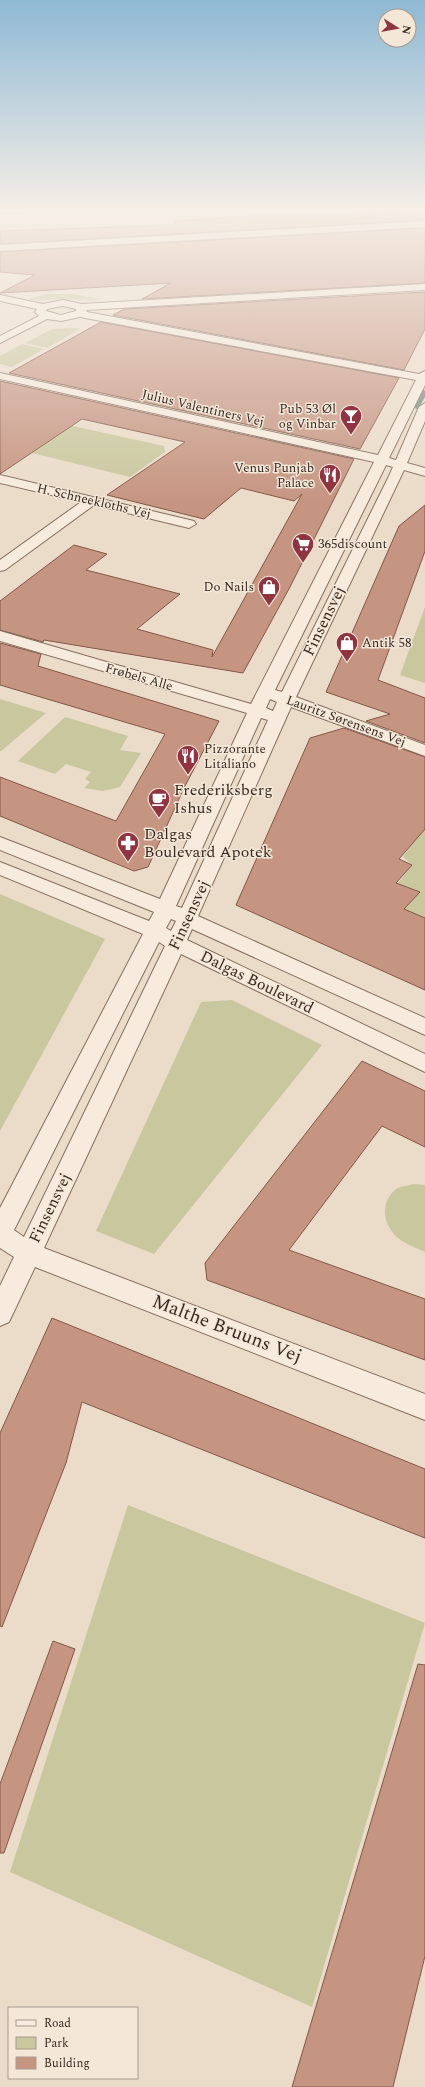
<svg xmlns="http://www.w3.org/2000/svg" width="425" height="2087" font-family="Spectral,serif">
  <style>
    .green { fill: #c9c79e }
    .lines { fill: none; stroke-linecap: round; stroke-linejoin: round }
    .stream { stroke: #718e82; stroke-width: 5.5 }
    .building { fill: #c69582; stroke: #835647 }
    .minor-casing { stroke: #866e5f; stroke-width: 2 }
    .minor { fill: #f6ebdc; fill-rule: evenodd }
    .tram { stroke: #382921; stroke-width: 1 }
    .labels { text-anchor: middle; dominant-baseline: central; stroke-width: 3; stroke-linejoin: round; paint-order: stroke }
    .far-street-label { font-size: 13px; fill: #382921; stroke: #f3e7d8 }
    .far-poi-label { font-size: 13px; fill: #382921; stroke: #f3e7d8; text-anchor: end }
    .street-label { font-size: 16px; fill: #382921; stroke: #f3e7d8 }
    .poi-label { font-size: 16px; fill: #382921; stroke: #f3e7d8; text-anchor: start }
    .near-street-label { font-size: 19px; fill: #382921; stroke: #f3e7d8 }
  </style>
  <rect width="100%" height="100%" fill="#ebdcc9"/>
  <g class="green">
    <path d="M47,294H74L100,300C87,301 75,299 62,299C50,299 40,302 28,299Z"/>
    <polygon points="74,328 80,329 47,348 25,343 52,329"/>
    <polygon points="22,344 44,349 12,367 0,364 0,356"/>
    <polygon points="14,413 164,446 165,452 130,477 32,453 58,435"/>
    <polygon points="425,607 425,683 400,675"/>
    <polygon points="0,699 46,713 1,751 0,751"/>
    <polygon points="65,717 128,736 120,750 141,753 120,787 103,791 84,788 90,782 85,779 91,772 66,764 55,774 18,761"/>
    <polygon points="425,809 425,944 391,892 412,865 403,857 410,847"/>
    <polygon points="0,894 105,939 0,1131"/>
    <polygon points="232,1000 322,1045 154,1254 96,1231 201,1002"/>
    <path d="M413,1184L425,1185V1252C414,1247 397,1241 391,1230C382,1217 383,1200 395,1190C399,1186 408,1186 413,1184Z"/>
    <polygon points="128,1505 425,1623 312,2007 10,1872"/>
  </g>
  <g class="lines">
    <polyline class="stream" points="417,406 424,393"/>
  </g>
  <g class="building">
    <polygon points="418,210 424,220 0,244 0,231 145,226 176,224 175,221 276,214 278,216 312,214 314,216"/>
    <polygon points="425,228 425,283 142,299 171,283 0,293 35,275 0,272 0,252"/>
    <polygon points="425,292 425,329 404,370 113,315 124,309"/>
    <polygon points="101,322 399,378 360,449 9,373"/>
    <polygon points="0,381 354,459 290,587 243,673 44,640 43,642 0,630 0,601 74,545 107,554 86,570 180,594 137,629 213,650 212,657 302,494 294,501 241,488 204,519 107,495 185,442 82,419 0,474"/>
    <polygon points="425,505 425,551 378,680 425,698 425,743 366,721 390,714 326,692 399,526"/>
    <polygon points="0,643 41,654 38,666 219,721 184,788 148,867 134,871 0,816 0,777 116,821 165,734 0,685"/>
    <polygon points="344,728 425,757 425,829 399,859 412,865 396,883 420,892 404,909 425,918 425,990 236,905 310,738"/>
    <polygon points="362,1061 425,1091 425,1147 382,1126 289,1250 425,1299 425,1360 207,1280 205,1263"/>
    <polygon points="52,1318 425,1469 425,1538 82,1402 66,1463 2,1627 0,1626 0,1433"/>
    <polygon points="53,1641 75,1649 4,1853 0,1853 0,1784"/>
    <polygon points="418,1664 425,1665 425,1956 393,2087 292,2087"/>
  </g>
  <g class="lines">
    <g class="minor-casing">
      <g id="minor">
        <polygon points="425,221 425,227 0,251 0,245"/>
        <path d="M425,284V290L86,310L87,312L419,374L425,371V385L389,458L396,460L419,407L425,403V421L407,463L425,468V476L404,470L296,697L425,745V756L291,707L198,916L425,1018V1035L192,929L187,940L425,1054V1072L181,954L44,1248L425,1394V1420L35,1267L9,1322L0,1326V1286L14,1257L0,1248V1208L143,934L0,875V862L149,921L154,912L0,850V837L160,899L247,713L0,641V631L251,704L374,462L0,379V373L378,455L416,380L80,317L61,321L47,319L0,343V336L39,316L35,312L37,309L0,301V295L43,304L63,300L82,304ZM63,306L76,309V311L61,315L46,311L47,309ZM386,465L393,467L389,476L282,692L275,690ZM270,699L277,702L273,711L266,708ZM261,718L268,720L182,908L176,906ZM171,919L176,921L171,931L166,928ZM159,942L165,946L24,1237L14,1230Z"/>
        <polygon points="0,475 194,521 196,524 189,528 94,505 5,570 0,571 0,560 81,502 0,483"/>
      </g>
    </g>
    <use href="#minor" class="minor"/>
    <polyline class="tram" points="0,214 93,209"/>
  </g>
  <linearGradient id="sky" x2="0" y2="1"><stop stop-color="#8fb9d4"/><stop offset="0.42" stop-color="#f6efe7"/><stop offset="1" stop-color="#f6efe7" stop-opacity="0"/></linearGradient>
  <rect width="425" height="501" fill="url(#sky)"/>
  <defs>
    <g id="bar-pin" transform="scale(1.15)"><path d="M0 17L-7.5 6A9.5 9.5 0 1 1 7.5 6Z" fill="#903442" stroke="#f3e7d8"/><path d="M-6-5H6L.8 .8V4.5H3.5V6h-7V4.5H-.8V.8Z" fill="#fff"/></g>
    <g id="restaurant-pin" transform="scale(1.15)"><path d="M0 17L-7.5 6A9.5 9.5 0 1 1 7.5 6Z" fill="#903442" stroke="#f3e7d8"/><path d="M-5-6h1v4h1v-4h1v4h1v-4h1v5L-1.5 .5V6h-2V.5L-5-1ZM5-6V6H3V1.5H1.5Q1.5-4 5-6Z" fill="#fff"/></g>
    <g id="supermarket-pin" transform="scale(1.15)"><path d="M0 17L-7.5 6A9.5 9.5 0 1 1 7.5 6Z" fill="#903442" stroke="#f3e7d8"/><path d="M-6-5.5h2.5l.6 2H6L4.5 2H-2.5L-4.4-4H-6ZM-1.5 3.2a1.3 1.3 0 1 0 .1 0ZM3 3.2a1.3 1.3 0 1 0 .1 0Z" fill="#fff"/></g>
    <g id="shop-pin" transform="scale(1.15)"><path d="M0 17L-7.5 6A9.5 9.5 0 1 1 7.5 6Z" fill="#903442" stroke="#f3e7d8"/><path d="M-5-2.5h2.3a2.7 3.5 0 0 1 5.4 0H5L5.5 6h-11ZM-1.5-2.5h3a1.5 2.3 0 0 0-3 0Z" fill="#fff"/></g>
    <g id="cafe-pin" transform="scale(1.15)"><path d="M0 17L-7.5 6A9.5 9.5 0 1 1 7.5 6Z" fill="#903442" stroke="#f3e7d8"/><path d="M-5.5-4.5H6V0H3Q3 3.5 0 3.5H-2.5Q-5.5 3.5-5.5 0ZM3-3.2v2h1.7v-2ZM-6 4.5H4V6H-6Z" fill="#fff"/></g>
    <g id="pharmacy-pin" transform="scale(1.15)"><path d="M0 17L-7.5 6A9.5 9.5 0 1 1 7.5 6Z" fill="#903442" stroke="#f3e7d8"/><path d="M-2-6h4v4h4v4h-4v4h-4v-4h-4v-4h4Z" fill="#fff"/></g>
  </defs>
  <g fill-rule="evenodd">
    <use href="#bar-pin" x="351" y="416"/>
    <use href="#restaurant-pin" x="330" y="475"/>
    <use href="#supermarket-pin" x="303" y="544"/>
    <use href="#shop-pin" x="269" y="587"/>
    <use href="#shop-pin" x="347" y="643"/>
    <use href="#restaurant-pin" x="188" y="756"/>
    <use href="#cafe-pin" x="159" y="799"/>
    <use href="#pharmacy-pin" x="128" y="843"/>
  </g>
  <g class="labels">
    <g class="far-street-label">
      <text transform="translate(203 408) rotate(13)">Julius Valentiners Vej</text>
      <text transform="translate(94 501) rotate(13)">H. Schneekloths Vej</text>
      <text transform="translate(139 677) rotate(16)">Frøbels Alle</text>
      <text transform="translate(346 721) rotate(20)">Lauritz Sørensens Vej</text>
    </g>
    <g class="far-poi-label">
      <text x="336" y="409">Pub 53 Øl<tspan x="336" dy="15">og Vinbar</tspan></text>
      <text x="314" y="468">Venus Punjab<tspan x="314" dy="15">Palace</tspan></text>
      <text x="318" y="544" text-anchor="start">365discount</text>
      <text x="254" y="587">Do Nails</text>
      <text x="362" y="643" text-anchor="start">Antik 58</text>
      <text x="204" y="749" text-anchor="start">Pizzorante<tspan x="204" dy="15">Litaliano</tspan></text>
    </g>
    <g class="street-label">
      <text transform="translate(324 621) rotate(-64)">Finsensvej</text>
      <text transform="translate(189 915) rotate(-65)">Finsensvej</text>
      <text transform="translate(257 982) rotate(26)">Dalgas Boulevard</text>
      <text transform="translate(50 1208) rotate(-64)">Finsensvej</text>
    </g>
    <g class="poi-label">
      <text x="174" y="790">Frederiksberg<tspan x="174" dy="18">Ishus</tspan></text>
      <text x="144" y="834">Dalgas<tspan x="144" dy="18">Boulevard Apotek</tspan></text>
    </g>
    <g class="near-street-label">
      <text transform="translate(227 1329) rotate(21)">Malthe Bruuns Vej</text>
    </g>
  </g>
  <rect x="8" y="2007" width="130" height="72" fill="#f3e7d8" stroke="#a89b8f"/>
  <rect x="16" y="2020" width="20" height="6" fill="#f6ebdc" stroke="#a89b8f"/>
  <text x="44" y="2027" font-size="12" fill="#382921">Road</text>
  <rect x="16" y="2037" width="20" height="12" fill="#c9c79e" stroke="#a89b8f"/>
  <text x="44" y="2047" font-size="12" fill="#382921">Park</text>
  <rect x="16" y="2057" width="20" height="12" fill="#c69582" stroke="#a89b8f"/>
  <text x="44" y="2067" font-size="12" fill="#382921">Building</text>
  <g transform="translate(397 28) rotate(101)"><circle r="19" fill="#f3e7d8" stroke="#a89b8f"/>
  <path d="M0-3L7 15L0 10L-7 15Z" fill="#903442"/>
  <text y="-6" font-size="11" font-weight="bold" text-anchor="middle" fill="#382921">N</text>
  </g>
</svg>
